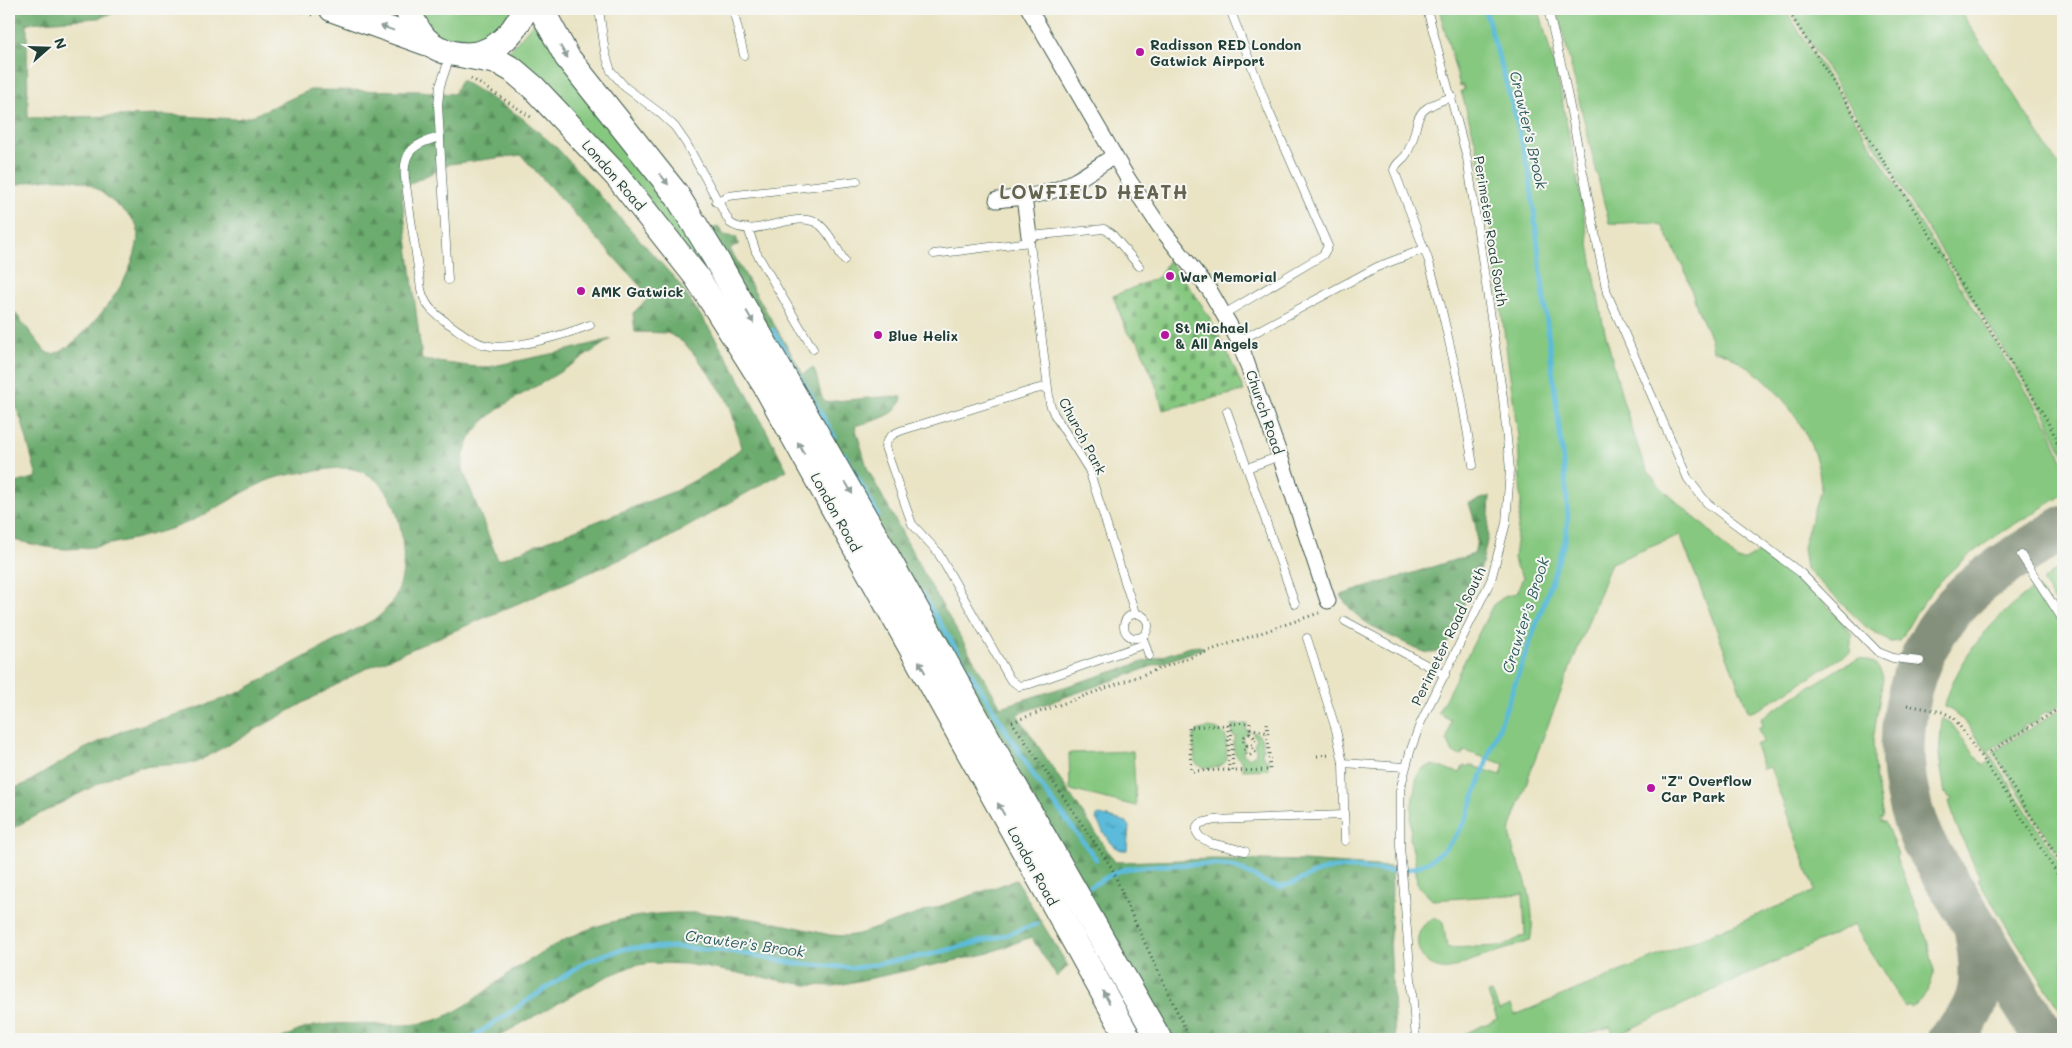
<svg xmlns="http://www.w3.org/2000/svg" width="2072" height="1048" font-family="Mali,sans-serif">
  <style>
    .grass { fill: #86c880; stroke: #52825a }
    .forest { fill: url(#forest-firs); stroke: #467451; fill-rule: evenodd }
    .cemetery { fill: url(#cemetery-stones); stroke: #52825a }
    .water { fill: url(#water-ripples); stroke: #3d7c87 }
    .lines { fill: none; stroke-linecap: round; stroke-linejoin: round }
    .stream { stroke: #5bbbda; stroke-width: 5 }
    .taxiway { stroke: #84907c; stroke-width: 44 }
    .service-casing { stroke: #3d564a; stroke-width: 9 }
    .minor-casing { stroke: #3d564a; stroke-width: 17 }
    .primary-casing { stroke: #3d564a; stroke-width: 27 }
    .path { stroke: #3d564a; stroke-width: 3; stroke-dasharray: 1 4; stroke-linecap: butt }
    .service { stroke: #fff; stroke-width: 8 }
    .minor { stroke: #fff; stroke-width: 15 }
    .primary { stroke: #fff; stroke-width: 25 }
    .oneway { fill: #8f9e9a }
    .poi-dot { fill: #b5179e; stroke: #f6f6f2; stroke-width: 2 }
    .labels { text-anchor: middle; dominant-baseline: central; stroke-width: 4; stroke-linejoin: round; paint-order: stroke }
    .poi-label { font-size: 14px; font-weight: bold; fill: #1f3d34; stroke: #f6f6f2; text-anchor: start }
    .street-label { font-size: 14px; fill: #1f3d34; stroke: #f6f6f2 }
    .water-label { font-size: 15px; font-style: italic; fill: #2e5c5e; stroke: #f6f6f2 }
    .district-label { font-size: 19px; font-weight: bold; letter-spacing: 1px; fill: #656451; stroke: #f6f6f2 }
  </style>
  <defs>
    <pattern id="forest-firs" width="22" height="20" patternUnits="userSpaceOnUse" patternTransform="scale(1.25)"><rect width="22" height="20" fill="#6cac6e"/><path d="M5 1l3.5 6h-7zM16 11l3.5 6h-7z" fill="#588d5b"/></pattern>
    <pattern id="cemetery-stones" width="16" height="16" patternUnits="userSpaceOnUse" patternTransform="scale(1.25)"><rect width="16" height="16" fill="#86c880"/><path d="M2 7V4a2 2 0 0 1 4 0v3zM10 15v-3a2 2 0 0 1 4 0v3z" fill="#6da46a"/></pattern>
    <pattern id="water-ripples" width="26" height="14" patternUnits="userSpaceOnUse" patternTransform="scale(1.25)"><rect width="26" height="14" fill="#5bbbda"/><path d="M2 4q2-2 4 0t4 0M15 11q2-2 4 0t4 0" fill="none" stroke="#4b99b2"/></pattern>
  </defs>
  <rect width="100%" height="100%" fill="#f6f6f2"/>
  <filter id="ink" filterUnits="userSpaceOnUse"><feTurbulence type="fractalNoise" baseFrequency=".02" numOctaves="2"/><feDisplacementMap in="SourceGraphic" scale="10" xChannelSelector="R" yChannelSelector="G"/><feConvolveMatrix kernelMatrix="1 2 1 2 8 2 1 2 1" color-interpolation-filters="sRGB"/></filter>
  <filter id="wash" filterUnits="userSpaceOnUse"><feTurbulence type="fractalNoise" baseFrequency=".0096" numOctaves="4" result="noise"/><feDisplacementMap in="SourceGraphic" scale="20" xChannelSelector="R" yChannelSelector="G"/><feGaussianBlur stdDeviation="1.12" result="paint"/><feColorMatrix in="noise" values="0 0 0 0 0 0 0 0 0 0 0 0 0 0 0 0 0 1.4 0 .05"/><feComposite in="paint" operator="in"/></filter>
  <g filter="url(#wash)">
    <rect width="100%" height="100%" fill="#eae4c5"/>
    <g class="grass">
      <path d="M417,9H515C501,39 461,54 433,31C427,25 422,16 417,9Z"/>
      <path d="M1439,9H1539L1559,85L1577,176L1603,324L1624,404L1641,456L1648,471L1659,486L1711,532L1737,560H1745L1759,552L1801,580L1830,608L1852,634L1850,652L1761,708L1749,713L1680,535L1611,563L1536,756L1511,827C1508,845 1519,863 1525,879C1531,897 1535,923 1530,941L1464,963C1430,986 1400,940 1430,920C1435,917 1439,918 1443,922L1447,948L1503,946L1525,935L1523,894L1432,900L1417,884L1415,860L1410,839L1412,804L1417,775L1422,769L1432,765L1460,773L1464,765L1468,767L1469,765L1501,775L1504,764L1464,751L1462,756L1453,753L1447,740L1451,720L1438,713L1493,605L1504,597L1517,593L1523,577L1516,567L1514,557L1521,503L1518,437L1489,217L1476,144L1461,91L1464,90L1463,85L1460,86Z"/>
      <path d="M1557,9H1785L2049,427L2063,463V495C2018,523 1968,548 1933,590C1920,605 1910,623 1900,641L1890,642L1866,627L1806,569L1803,547L1819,493L1821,491C1821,442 1780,384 1738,361C1730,356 1723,350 1713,351L1711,339L1697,308L1686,273L1663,227C1653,218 1625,225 1609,223Z"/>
      <polygon points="1789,9 1959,9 2063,172 2063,454 2047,418"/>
      <path d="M535,21C605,117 676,211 733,315L507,54Z"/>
      <polygon points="2063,565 2063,614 2042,581"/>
      <path d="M2037,586L2063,627V704L2049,713L2048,711L2039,716L2041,719L2028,726L2027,724L2023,727L2024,730L1988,751L2063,868V1015L1977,879L1980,878L1956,825L1949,801L1952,800L1951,797L1948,798L1947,793L1945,794L1939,755L1942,718L1951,723L1983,766L1991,760C1982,744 1963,713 1944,707C1959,655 1994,617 2037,586Z"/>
      <path d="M1859,659C1872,660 1880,666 1883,678L1873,740L1875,776L1883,817L1880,818L1882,822H1885L1898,855L1896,857C1905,880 1936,953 1933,974C1931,989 1923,999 1911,1008L1909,1005L1905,1007L1854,925L1615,1036L1610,1027L1571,1039H1453L1497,1019L1488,993L1492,992L1499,1010L1511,1005L1515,1015L1815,891L1770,767L1763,769L1755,745L1763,742L1758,728L1763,725L1761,718L1841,667Z"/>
      <polygon points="2063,708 2063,862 1993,752"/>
      <path d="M1247,724L1246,730L1249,731V733L1245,735L1242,739L1245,745L1243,754L1249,758L1256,754V749L1254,745L1256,740L1252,731L1259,735L1263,741L1262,756H1264L1265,759H1268V769L1243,770L1242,761C1233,754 1231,746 1236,736H1233L1232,725Z"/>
      <path d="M1208,728L1220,730L1226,737L1227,760C1220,770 1203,771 1195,762L1193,737L1199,730Z"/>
      <polygon points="1133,751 1136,806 1070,790 1069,753"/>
    </g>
    <g class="forest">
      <path d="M9,9H127L98,18L27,23L28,118L163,115L236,119L252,116L310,90L420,91L454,94L461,80L521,117L557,148L677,281L711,331L734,369L787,470L661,542L363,670L195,763L139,767L115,775L9,830V790L25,784L82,750L124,730L198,708L238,693L377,618C399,600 405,578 403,550C401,519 393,481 357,470C344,466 329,469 316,471C298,473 280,475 264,482C233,496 205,518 173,528C145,537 97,549 68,549C48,549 28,543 9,539V485L37,477L22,422L9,390V308L16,314L45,351L50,354C72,354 109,305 120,287C129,273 138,250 138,233C138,222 127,213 118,206C109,199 99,189 88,184C64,174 32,180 9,187ZM521,155L650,297L633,313L635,332L667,333L677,338L686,345L699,360L725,396L731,409L741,448L712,471L675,491L498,560L463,470C460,421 515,400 550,378C571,366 591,352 611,339L560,352L484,368L422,360L401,188L450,164Z"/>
      <path d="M718,226L724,235L736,237L739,244L730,249L803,374L813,367C819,378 818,393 825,402L879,397H902C900,417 871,421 855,426L868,470L932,588L1001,707L1190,647L1199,646L1204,648L1017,714L1115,862L1214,859L1304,861L1391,867L1392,889L1390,937L1395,1039H1170L708,231Z"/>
      <path d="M1490,496L1488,536L1481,568L1447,643C1441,653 1432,655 1421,651C1393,636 1356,625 1341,595L1474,554C1480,533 1475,523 1469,503Z"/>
      <path d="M1016,880L1068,966L1057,977L1031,937L986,954L834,986L807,985L686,964L651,963L632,966L604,978L493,1039H280C291,1034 303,1028 315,1026C353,1019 394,1031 432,1021C466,1012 497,979 528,961C548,949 569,936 592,928C671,900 751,916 830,935L846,936L859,934Z"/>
    </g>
    <path class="cemetery" d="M1168,261C1205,301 1223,341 1244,391L1163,410L1157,388L1138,341L1128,334L1113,296L1159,277Z"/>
    <path class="water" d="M1100,815L1127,822L1129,827L1127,850C1113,853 1103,831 1096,819L1097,816Z"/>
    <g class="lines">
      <g class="stream">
        <polyline points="773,330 834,436"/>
        <polyline points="844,454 878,515"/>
        <polyline points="922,594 1036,779 1096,859"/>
        <path d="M1088,888C1099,882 1110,874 1122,870C1139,865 1217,862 1234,867C1250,872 1263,885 1280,887C1299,884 1314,870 1334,868C1353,866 1373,871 1391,871C1426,871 1451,849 1466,819L1548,592L1565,540L1568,519L1566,487L1530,177L1516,118L1485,9"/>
        <polyline points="470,1039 584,963 606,954 628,948 677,947 729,951 800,964 855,968 928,955 1006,935 1036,924"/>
      </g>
      <g class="taxiway">
        <path d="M1949,1039C1985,1007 1984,976 1976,931"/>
        <path d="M2046,1039L1923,842C1885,759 1900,655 1969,592C1997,567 2032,548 2063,528"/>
      </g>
    </g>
  </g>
  <g filter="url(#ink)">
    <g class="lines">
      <g class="service-casing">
        <g id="service">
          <path d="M599,9L605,52L611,71L625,87L660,113L675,127L686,143L730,223C755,241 796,207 820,225C830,233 837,249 844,260"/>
          <polyline points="733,9 744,55"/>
          <polyline points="1548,9 1563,72 1607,293 1688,479 1707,503 1801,573 1878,652 1893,658 1920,661"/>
          <path d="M1452,97C1404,112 1425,121 1406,155C1402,161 1396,162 1394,170L1428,259L1440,302L1461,394L1473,465"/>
          <path d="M440,137C415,143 402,151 405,178L421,289C425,307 435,314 449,324C460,331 472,342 485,345C508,352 567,334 590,325"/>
          <polyline points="716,202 728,196 857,181"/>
          <polyline points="748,228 756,252 813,349"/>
          <polyline points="934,254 1030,242"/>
          <polyline points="448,280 438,105 440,86 450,56"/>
          <polyline points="1224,314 1323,255 1328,246 1268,109 1230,9"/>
          <polyline points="1239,341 1377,267 1424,249"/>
          <path d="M1047,387L1036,389L903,430C894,433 887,437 885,447L912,524L937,551L1010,679L1019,686L1030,684L1145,644"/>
          <polyline points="1227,411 1295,604"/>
          <polyline points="1247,468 1280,456"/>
          <polyline points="2021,555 2063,620"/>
          <polyline points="1135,613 1089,470 1054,414 1050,404 1029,236 1104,229 1111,233 1139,266"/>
          <circle cx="1136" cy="626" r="12"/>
          <polyline points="1345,621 1445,675"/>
          <polyline points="1307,638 1336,730 1343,763 1405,767"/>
          <polyline points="1144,641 1149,656"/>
          <polyline points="1343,763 1345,841"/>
          <polyline points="1245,851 1210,843 1200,837 1197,833 1197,826 1201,823 1215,820 1344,815"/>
          <polyline points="1416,1039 1400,846 1400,790 1410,752 1420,724 1491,580 1506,523 1510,470 1503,398 1467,158 1427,9"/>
        </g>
      </g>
      <g class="minor-casing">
        <g id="minor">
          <polyline points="1029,9 1128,179 1160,227 1210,291 1239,341 1280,456 1328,601"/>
          <polyline points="1024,197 1029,236"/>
          <path d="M997,200C1014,198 1032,197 1048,192C1072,186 1093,169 1114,156"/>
        </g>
      </g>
      <g class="primary-casing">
        <g id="primary">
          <polyline points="332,9 430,44"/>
          <path d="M407,9C412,19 417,31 425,39C432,46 442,51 452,53C487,62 512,38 525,9"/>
          <polyline points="541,9 567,57 676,194 716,259 880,544 1001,762 1159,1039"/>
          <polyline points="463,55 499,62 513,70 534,88 617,176 696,276 765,385 1129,1039"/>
        </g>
      </g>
      <g class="path">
        <polyline points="292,9 313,15"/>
        <polyline points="1787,9 2044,415 2053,432 2063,458"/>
        <polyline points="471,78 531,117"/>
        <polyline points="1907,705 1943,712 1954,718 2006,793 2063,883"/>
        <polyline points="2063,706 1990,752 2063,866"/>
        <polygon points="1228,725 1229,770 1191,771 1189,727"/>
        <polyline points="1250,728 1268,733"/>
        <polyline points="1250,734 1250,723 1231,724 1233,771 1270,770 1267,721"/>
        <circle cx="1249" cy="740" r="5.5"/>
        <polyline points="1247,745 1244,751 1249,756 1255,752 1251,745"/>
        <polyline points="1317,756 1332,755"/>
        <polyline points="1190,1039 1127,905 1112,868 1012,722 1211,650 1319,613"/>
      </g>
      <use href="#service" class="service"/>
      <use href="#minor" class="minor"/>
      <use href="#primary" class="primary"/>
    </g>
    <defs><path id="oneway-solid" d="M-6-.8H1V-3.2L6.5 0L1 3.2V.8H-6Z" transform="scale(1.25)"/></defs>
    <g class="oneway">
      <use href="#oneway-solid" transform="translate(387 28) rotate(-160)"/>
      <use href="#oneway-solid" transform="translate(564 52) rotate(58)"/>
      <use href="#oneway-solid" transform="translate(664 179) rotate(52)"/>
      <use href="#oneway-solid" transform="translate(750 317) rotate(60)"/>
      <use href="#oneway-solid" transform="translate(801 448) rotate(-119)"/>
      <use href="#oneway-solid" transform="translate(849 488) rotate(60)"/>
      <use href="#oneway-solid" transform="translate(922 667) rotate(-119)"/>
      <use href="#oneway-solid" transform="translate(1001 809) rotate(-119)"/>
      <use href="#oneway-solid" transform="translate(1106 997) rotate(-119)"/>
    </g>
  </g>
  <g class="poi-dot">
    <circle cx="1140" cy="52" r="5"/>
    <circle cx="1170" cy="276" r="5"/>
    <circle cx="581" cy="291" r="5"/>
    <circle cx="878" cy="335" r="5"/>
    <circle cx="1165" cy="335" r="5"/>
    <circle cx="1651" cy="788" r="5"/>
  </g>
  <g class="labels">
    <g class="poi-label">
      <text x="1150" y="44">Radisson RED London<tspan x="1150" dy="16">Gatwick Airport</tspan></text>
      <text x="1180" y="276">War Memorial</text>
      <text x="591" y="291">AMK Gatwick</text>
      <text x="1175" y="327">St Michael<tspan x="1175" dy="16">&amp; All Angels</tspan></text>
      <text x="888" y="335">Blue Helix</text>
      <text x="1661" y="780">"Z" Overflow<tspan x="1661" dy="16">Car Park</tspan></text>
    </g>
    <g class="street-label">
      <text transform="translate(614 175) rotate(49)">London Road</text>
      <text transform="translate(1491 231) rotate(81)">Perimeter Road South</text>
      <text transform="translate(1265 412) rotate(71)">Church Road</text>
      <text transform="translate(1083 436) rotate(62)">Church Park</text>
      <text transform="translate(836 512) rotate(61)">London Road</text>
      <text transform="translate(1448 636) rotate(-64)">Perimeter Road South</text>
      <text transform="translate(1033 866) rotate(61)">London Road</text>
    </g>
    <g class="water-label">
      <text transform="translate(1529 130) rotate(77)">Crawter's Brook</text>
      <text transform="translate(1525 615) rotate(-72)">Crawter's Brook</text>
      <text transform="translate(745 943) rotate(8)">Crawter's Brook</text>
    </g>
    <g class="district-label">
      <text x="1094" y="191">LOWFIELD HEATH</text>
    </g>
  </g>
  <rect width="2072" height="1048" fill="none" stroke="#f6f6f2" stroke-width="30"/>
  <g transform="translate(48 48) rotate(70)" stroke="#f6f6f2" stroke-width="4" paint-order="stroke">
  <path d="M0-4L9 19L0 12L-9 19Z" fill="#1f3d34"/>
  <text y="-8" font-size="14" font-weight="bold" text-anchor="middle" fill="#1f3d34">N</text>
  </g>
</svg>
